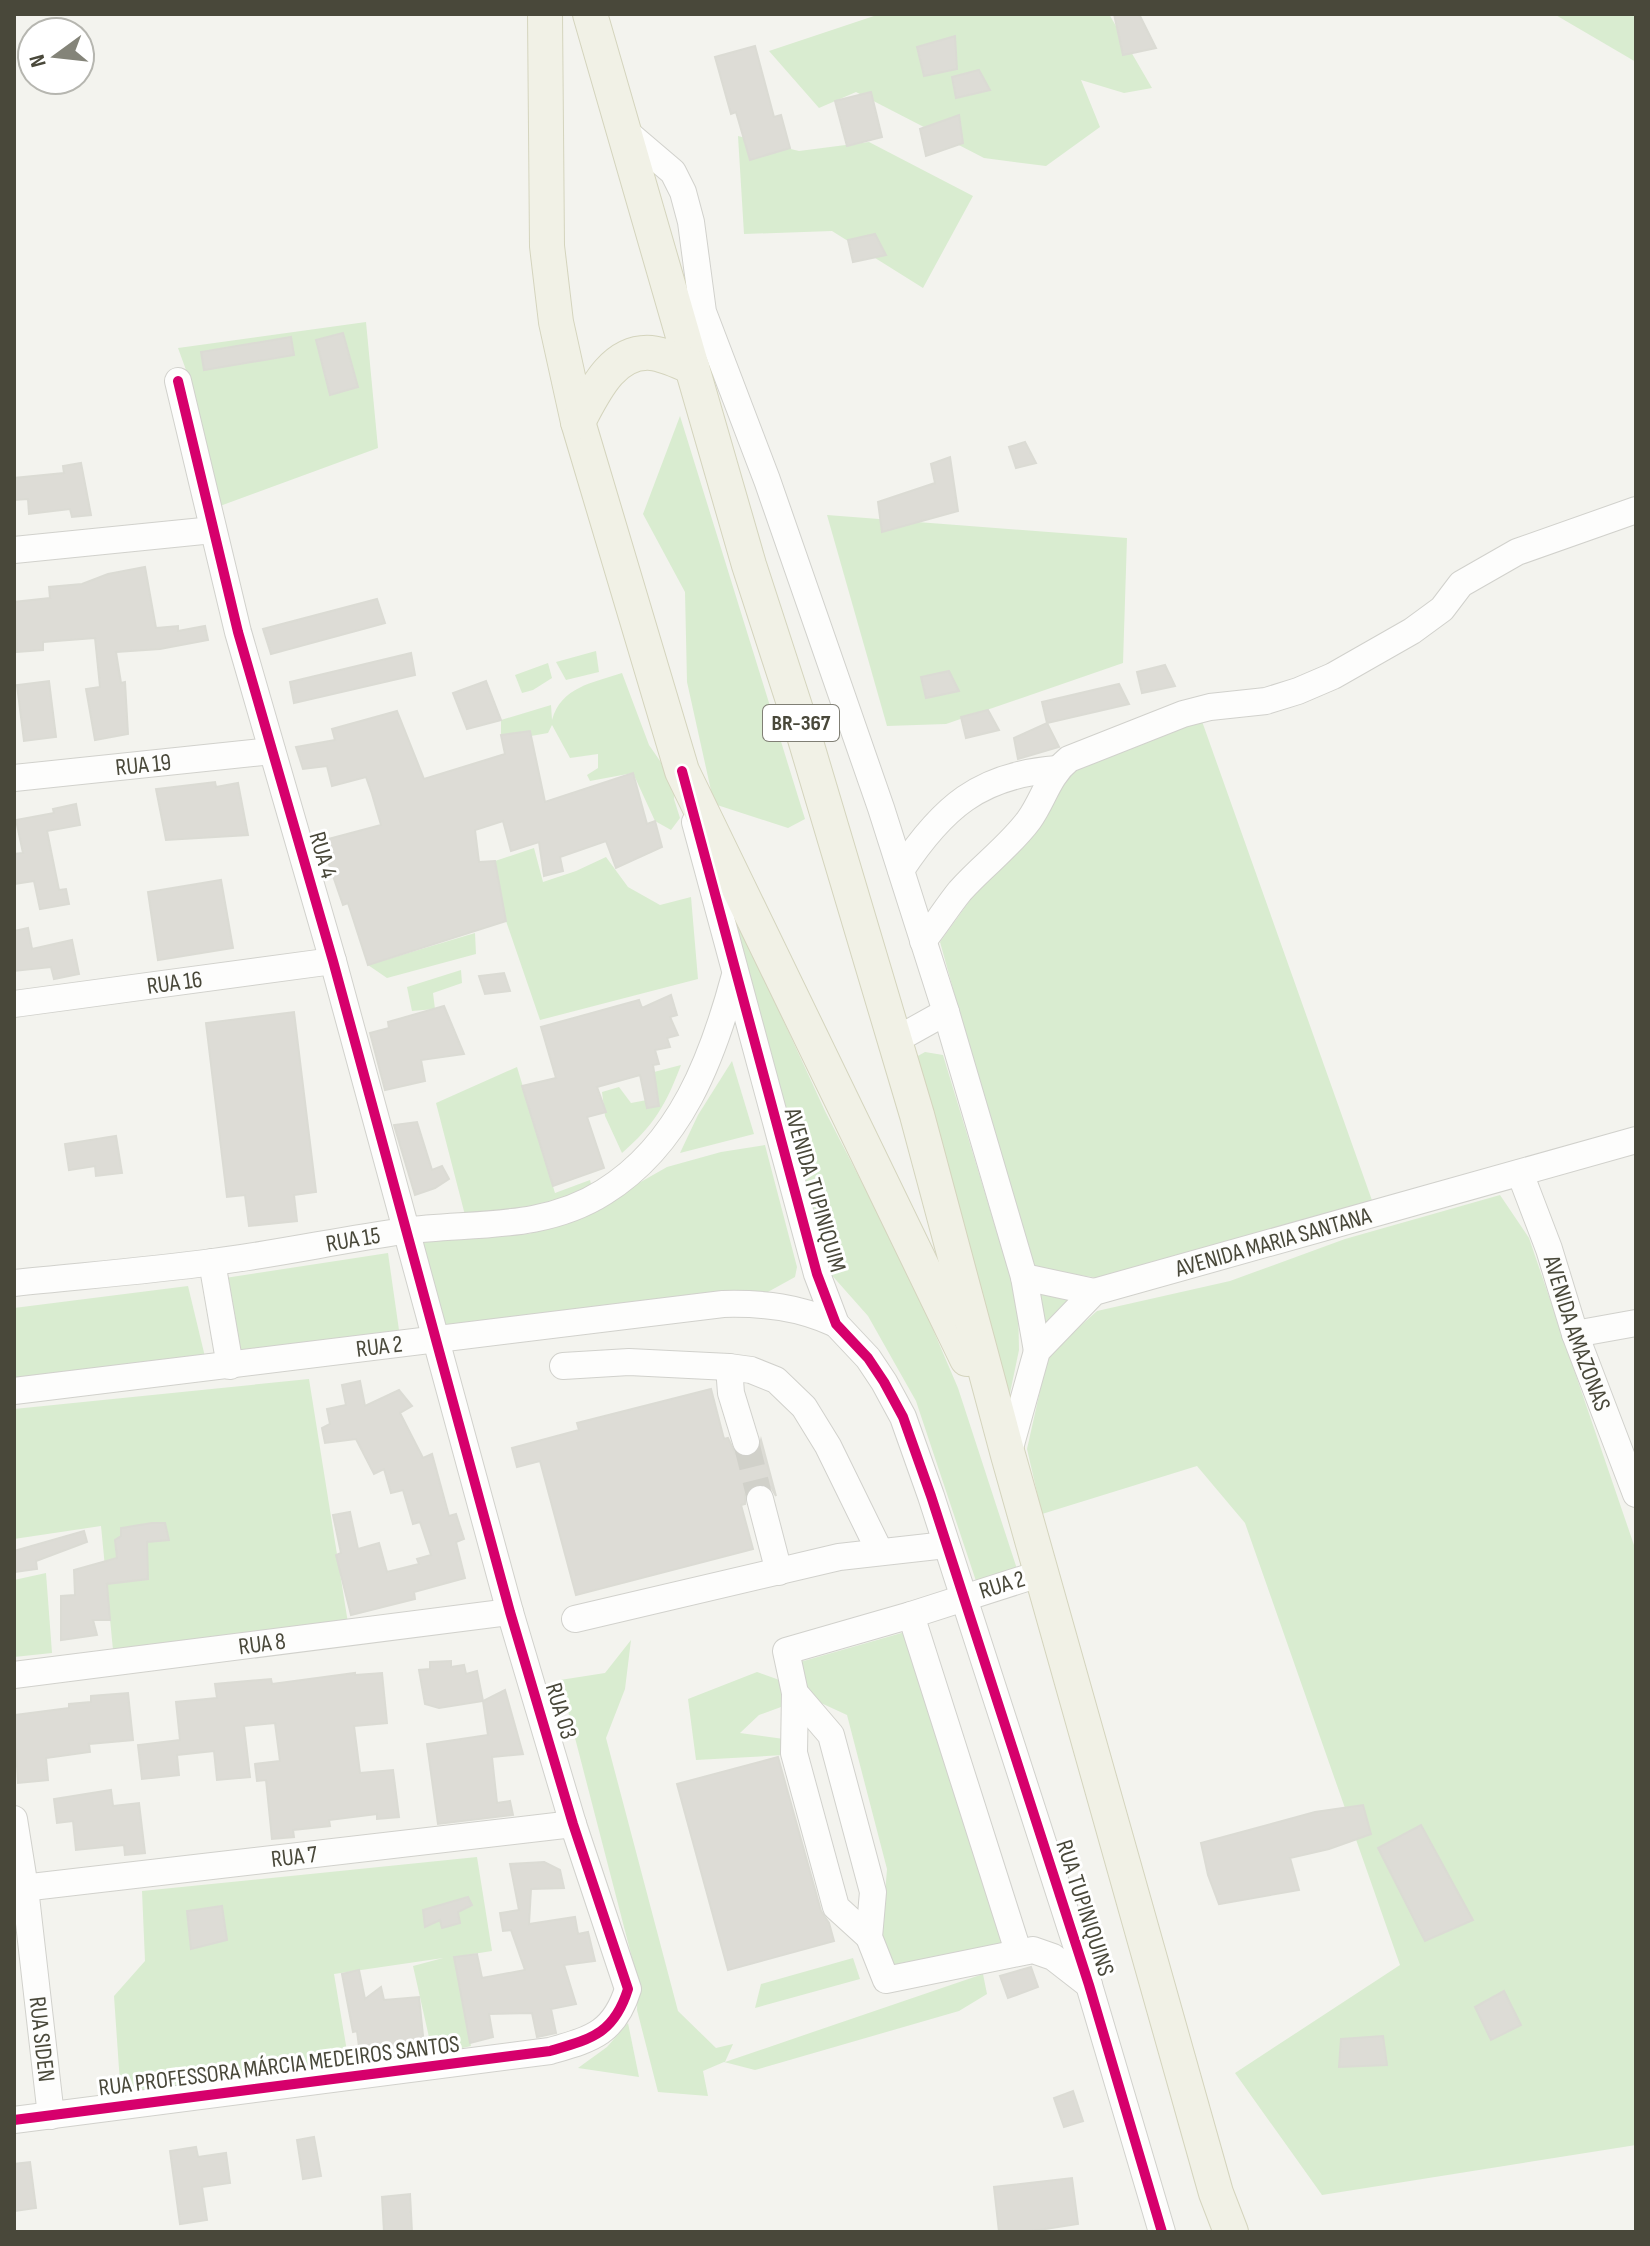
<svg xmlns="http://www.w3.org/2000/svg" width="1650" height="2246" font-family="'Sofia Sans Condensed',sans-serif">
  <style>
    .green { fill: #d9ecd0 }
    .building { fill: #dddcd6; stroke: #dbdbd4; stroke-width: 2 }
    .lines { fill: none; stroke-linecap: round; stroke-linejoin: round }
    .minor-tunnel { stroke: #d1d1ca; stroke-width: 26; stroke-dasharray: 26 13; stroke-linecap: butt }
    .minor-casing { stroke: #d1d1cc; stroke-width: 28 }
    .major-casing { stroke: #d4d4bd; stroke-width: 36 }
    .minor { stroke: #fdfdfc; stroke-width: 26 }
    .major { stroke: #f1f1e6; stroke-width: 34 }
    .cycleway-casing { stroke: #fff; stroke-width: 15 }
    .cycleway { stroke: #d6006c; stroke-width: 10 }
    .labels { text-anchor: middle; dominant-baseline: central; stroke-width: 6; stroke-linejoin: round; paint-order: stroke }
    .shield { fill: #fff; stroke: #807f75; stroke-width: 2 }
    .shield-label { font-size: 22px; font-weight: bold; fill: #49483a }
    .street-label { font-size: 24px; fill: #49483a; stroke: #fff }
  </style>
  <rect width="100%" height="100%" fill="#f3f3ee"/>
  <g class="green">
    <polygon points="880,14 1109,14 1152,88 1124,93 1081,80 1100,127 1046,166 984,158 856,92 819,108 769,51"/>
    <polygon points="1554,14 1636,14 1636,62"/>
    <polygon points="738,136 799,151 869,142 973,196 923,288 832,231 744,234"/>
    <polygon points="366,322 378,448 220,506 190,381 178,348"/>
    <polygon points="680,416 805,819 788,828 714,804 687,682 685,592 643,514"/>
    <polygon points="827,515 1127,538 1123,663 946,724 887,726"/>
    <polygon points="596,651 599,672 566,680 556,662"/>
    <polygon points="548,663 552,678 533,690 522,693 515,675"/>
    <path d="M622,673L649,745L676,784L674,799L680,818L671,830L655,821L633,773L590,781L587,775L598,768V754L570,758L552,725L548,733L531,736L529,731L501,735V720L551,705L552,720C561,687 592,683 622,673Z"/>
    <polygon points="1198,710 1374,1206 1098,1278 1030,1267 940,942 988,875 1057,769"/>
    <polygon points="534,848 543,882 576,871 606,857 628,887 660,905 691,897 698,979 540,1020 506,921 495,861"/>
    <polygon points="733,911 825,1111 911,1278 958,1388 1017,1569 976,1581 916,1401 868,1316 829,1272"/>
    <polygon points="475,933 476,954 387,978 368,965"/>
    <polygon points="461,970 462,983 433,993 435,1009 412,1011 407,987"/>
    <polygon points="925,1052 943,1055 1018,1302 1019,1350 1005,1417 907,1062"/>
    <polygon points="732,1061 754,1134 680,1153 698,1115"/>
    <path d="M681,1065C666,1105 654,1125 622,1153L605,1116L602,1092L619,1087L631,1103L647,1100L656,1088L654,1072Z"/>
    <polygon points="517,1067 555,1193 590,1180 592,1189 558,1206 466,1219 436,1103"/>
    <polygon points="765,1145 797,1267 795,1277 766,1293 439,1328 419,1238 529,1234 595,1208 667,1167 721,1152"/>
    <polygon points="1500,1195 1529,1238 1636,1551 1636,2145 1322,2195 1235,2073 1400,1965 1245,1523 1197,1466 1042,1514 1027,1449 1048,1355 1097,1311 1230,1281 1345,1239"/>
    <polygon points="388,1253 399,1330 235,1355 225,1278"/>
    <polygon points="1024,1277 1094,1292 1037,1351"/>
    <polygon points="188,1286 206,1361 14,1381 14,1308"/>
    <polygon points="309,1379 348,1623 113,1650 101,1526 14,1539 14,1409"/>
    <polygon points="46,1573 52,1653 14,1657 14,1580"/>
    <polygon points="905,1632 1007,1945 888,1970 882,1932 887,1869 847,1715 808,1697 800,1662"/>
    <polygon points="631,1640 625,1689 606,1738 678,2011 716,2048 733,2044 725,2062 983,1974 987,1994 959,2011 755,2070 724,2062 703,2071 708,2096 658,2092 637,2010 638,1981 560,1680 605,1673"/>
    <polygon points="757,1672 785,1682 781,1707 759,1715 740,1733 784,1739 784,1755 696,1760 688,1699"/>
    <polygon points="477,1857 492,1951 454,1957 471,2046 433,2055 413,1966 443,1958 334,1974 350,2069 121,2098 114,1996 145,1961 142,1891"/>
    <polygon points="853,1958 860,1979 755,2008 761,1984"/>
    <polygon points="628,2023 639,2077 578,2068 607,2047"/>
  </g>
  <g class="building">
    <polygon points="1114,14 1139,14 1156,48 1123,55"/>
    <polygon points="955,36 957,69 924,76 917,47"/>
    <polygon points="755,46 774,117 781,115 790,148 750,160 736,112 731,114 715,57"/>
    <polygon points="979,70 990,90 956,98 952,77"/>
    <polygon points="871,92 882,137 847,146 835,101"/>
    <polygon points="959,115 963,143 926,156 920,129"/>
    <polygon points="875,234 886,255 853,262 848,240"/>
    <polygon points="343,333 358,387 330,395 316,340"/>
    <polygon points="291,337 294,355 204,370 201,352"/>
    <polygon points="1025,442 1036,463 1016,468 1009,447"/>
    <polygon points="950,457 958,511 882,532 878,502 935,483 931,464"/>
    <polygon points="81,463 91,515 72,517 70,509 29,514 28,499 14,500 14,478 64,473 63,466"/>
    <polygon points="145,567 156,628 178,626 178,631 205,626 208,640 160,649 116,652 121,683 125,682 128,734 95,740 86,689 100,687 95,638 43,642 43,650 17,652 14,602 50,598 49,587 82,584 108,574"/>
    <polygon points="377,599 385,623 271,654 263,629"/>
    <polygon points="411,653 415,675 294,703 290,682"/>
    <polygon points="1165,665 1175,686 1142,693 1137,672"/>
    <polygon points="949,671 959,691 926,698 921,677"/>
    <polygon points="49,681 56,737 24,741 17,685"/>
    <polygon points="486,681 501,720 467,729 453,693"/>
    <polygon points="1119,684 1129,704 1047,723 1042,702"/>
    <polygon points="988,710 999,730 966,738 961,717"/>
    <polygon points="397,711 424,779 505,754 501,735 530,731 545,802 633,773 647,824 655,821 662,847 616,868 606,841 560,857 563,871 544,876 539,842 511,851 503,821 475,830 479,862 495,861 506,921 368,965 348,903 343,905 321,841 381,825 372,794 366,777 332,786 327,766 303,769 296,747 335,740 332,729"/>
    <polygon points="1047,723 1059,747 1018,759 1014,738"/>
    <polygon points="215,782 216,787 238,783 248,835 166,840 156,789"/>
    <polygon points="76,804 80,825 47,831 59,890 66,889 69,904 40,909 34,881 14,884 14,854 23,853 16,820 54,813 53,809"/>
    <polygon points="221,880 233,948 158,960 148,892"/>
    <polygon points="28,928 32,949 72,940 79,974 54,979 51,967 14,971 14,931"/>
    <polygon points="504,973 510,991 485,994 479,976"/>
    <polygon points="671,995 677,1015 670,1017 678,1035 667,1038 670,1047 655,1050 659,1064 653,1065 659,1106 647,1108 640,1075 597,1087 606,1112 587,1117 604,1168 553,1186 522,1086 556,1078 541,1027 639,1000 642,1008"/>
    <polygon points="444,1006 464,1054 421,1060 425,1081 385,1090 370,1033 389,1028 388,1022"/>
    <polygon points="294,1012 316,1192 294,1195 297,1221 249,1226 245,1195 227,1197 206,1023"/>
    <polygon points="417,1122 432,1170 442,1166 449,1179 435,1188 415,1195 394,1125"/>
    <polygon points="116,1136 122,1173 96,1176 95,1166 69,1170 65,1144"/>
    <polygon points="360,1381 365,1406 399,1390 412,1406 400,1413 423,1458 432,1454 449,1516 456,1514 464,1539 456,1542 465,1578 414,1592 415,1599 351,1615 336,1555 341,1553 333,1515 350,1512 358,1549 379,1543 387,1572 419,1564 417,1559 431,1555 420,1522 413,1524 403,1490 391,1493 384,1469 374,1474 356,1439 325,1443 322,1428 330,1424 327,1409 346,1405 342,1385"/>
    <polygon points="711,1389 724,1439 728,1438 735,1453 742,1457 751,1457 758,1452 761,1440 776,1496 771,1487 763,1483 755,1484 745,1494 745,1504 741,1505 753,1549 576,1595 540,1461 517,1467 512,1448 579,1430 577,1423"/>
    <polygon points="152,1523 165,1523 169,1540 147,1542 148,1579 107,1584 110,1620 93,1620 97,1635 61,1640 61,1596 75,1595 74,1570 117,1558 115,1540 121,1536 121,1528"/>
    <polygon points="84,1531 87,1542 36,1561 37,1569 14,1572 14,1551"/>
    <polygon points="451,1661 451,1667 464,1665 466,1674 477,1671 483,1701 439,1708 425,1704 419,1670 430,1669 430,1662"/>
    <polygon points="355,1673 355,1675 382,1673 387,1723 354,1726 360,1773 393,1770 399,1817 377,1819 377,1814 329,1820 330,1826 293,1830 294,1837 272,1839 266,1780 257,1781 255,1764 280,1761 275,1723 244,1726 250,1777 217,1780 214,1751 177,1755 179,1775 142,1779 138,1745 180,1740 176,1702 217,1698 215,1684 271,1679 272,1684"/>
    <polygon points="505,1690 523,1754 492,1757 497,1803 510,1801 513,1815 438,1824 427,1744 488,1735 483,1701"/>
    <polygon points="128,1693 133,1740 89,1744 90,1752 46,1758 48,1780 18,1783 14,1715 69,1708 69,1704 91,1702 91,1696"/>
    <polygon points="778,1757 821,1911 829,1923 834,1941 728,1970 677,1784"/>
    <polygon points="111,1790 113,1806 139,1803 145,1853 125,1855 124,1845 76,1850 73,1821 57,1823 54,1799"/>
    <polygon points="1363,1805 1371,1834 1329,1849 1290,1858 1299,1890 1219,1904 1208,1875 1201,1843 1315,1812"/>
    <polygon points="1421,1825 1473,1920 1425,1941 1378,1848"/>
    <polygon points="544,1862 560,1870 564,1888 531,1889 529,1924 575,1917 578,1934 588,1932 595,1961 564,1965 576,2004 551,2009 556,2033 537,2037 532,2013 489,2014 493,2037 470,2043 454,1957 477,1954 482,1978 525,1970 511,1930 503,1931 500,1913 519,1910 510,1864"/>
    <polygon points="468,1897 472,1905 458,1912 460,1923 442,1928 440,1920 425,1927 423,1910"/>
    <polygon points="222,1906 227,1940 191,1949 187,1911"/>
    <polygon points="1031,1967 1038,1987 1008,1998 1000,1976"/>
    <polygon points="359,1970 365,1999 381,1987 384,2000 419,1997 424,2045 359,2047 357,2031 353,2032 342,1974"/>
    <polygon points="1504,1991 1521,2025 1491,2040 1475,2007"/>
    <polygon points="1383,2036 1387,2065 1339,2067 1341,2039"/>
    <polygon points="1073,2091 1083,2121 1064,2127 1054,2098"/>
    <polygon points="314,2137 321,2176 303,2179 297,2140"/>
    <polygon points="196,2147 198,2157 226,2153 230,2183 202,2187 207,2220 180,2224 170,2151"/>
    <polygon points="30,2162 36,2208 14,2211 14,2164"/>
    <polygon points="1072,2178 1078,2224 1026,2232 999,2232 994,2187"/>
    <polygon points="410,2194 412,2232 384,2232 382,2197"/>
  </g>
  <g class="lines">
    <polyline class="minor-tunnel" points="746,1442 760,1499"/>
    <g class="minor-casing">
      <g id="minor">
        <polyline points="626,132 673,172 683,192 691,222 703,312 767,480 881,808 946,1012 1024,1277 1037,1351"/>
        <polyline points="14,550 213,530"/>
        <path id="s1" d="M14,778L272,751"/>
        <polyline points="695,822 817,1274 836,1324 868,1358 884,1382 903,1417 931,1496 1089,1985 1162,2232"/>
        <path d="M901,870C942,808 979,775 1057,769"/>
        <path d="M923,941C936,925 947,907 960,891C982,866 1009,847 1029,820C1044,799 1048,776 1069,759L1183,714L1210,707L1266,701L1298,691L1333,676L1412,631L1442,609L1461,584L1517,552L1636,510"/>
        <path id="s2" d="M14,1004L333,961"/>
        <polyline points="894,1041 946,1012"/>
        <path id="s3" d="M1520,1173L1549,1249L1575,1334L1636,1494"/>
        <polyline points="212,1262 230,1366"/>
        <polyline points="1024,1277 1094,1292"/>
        <path id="s4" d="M14,1283C80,1276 147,1271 213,1262C277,1254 340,1240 404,1231C472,1222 543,1231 604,1192C681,1144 713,1057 735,975"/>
        <polyline points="1575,1334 1636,1323"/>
        <polyline points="563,1366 629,1362 729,1367 751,1370 776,1380 804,1407 828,1446 880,1552"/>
        <polyline points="729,1367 731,1393 746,1442"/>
        <path id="s5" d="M14,1391L723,1304C764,1303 799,1307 836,1324"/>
        <path id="s6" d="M1008,1455L1037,1351L1094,1292L1636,1140"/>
        <polyline points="760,1499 779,1572"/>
        <polyline points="1042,1573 911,1615 786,1651 795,1693 831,1735 873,1892 869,1937 886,1980 1033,1950 1053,1957 1089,1985"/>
        <polyline points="911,1615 1018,1951"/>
        <polyline points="575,1619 839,1557 946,1545"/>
        <path id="s7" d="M14,1675L510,1612"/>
        <polyline points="795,1693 794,1753 836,1907 869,1937"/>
        <path id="s8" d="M14,1819L25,1888L51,2116"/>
        <path id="s9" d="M14,1889L573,1824"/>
        <path d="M14,2120L550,2051C591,2039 614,2034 628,1989L573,1824L510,1612L333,961L238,632L178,381"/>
      </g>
    </g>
    <g class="major-casing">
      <g id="major">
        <polyline points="545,14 547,246 556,322 578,422 682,771 967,1359"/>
        <polyline points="590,14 749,565 800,722 917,1115 1008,1455 1216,2193 1231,2232"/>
        <path d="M578,422C593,394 612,350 651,353C664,354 680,362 692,367"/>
      </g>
    </g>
    <use href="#minor" class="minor"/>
    <use href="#major" class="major"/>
    <g class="cycleway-casing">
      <g id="cycleway">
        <polyline points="682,771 817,1274 836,1324 868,1358 884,1382 903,1417 931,1496 1089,1985 1162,2232"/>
        <path d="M14,2120L550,2051C591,2039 614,2034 628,1989L573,1824L510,1612L333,961L238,632L178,381"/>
      </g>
    </g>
    <use href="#cycleway" class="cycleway"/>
  </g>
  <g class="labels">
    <rect class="shield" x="763" y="705" width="76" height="36" rx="6"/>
    <g class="shield-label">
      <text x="801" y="723">BR-367</text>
    </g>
    <g class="street-label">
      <text stroke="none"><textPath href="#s1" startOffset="130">RUA 19</textPath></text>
      <text transform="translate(323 855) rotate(74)">RUA 4</text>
      <text stroke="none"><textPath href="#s2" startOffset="162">RUA 16</textPath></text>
      <text transform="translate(815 1190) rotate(74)">AVENIDA TUPINIQUIM</text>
      <text stroke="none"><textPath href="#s4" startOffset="342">RUA 15</textPath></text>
      <text stroke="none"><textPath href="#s6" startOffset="376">AVENIDA MARIA SANTANA</textPath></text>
      <text stroke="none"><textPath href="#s3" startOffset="170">AVENIDA AMAZONAS</textPath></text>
      <text stroke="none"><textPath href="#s5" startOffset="368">RUA 2</textPath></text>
      <text transform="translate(1002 1585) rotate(-17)">RUA 2</text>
      <text stroke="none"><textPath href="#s7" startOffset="250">RUA 8</textPath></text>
      <text transform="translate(561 1711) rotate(73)">RUA 03</text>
      <text stroke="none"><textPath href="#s9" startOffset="282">RUA 7</textPath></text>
      <text transform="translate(1085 1908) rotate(72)">RUA TUPINIQUINS</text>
      <text stroke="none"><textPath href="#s8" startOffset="222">RUA SIDEN</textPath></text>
      <text transform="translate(279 2066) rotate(-7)">RUA PROFESSORA MÁRCIA MEDEIROS SANTOS</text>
    </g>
  </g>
  <rect width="1650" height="2246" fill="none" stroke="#49483a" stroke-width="32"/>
  <g transform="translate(56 56) rotate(255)"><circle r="38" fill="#ffffff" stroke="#b6b6b0" stroke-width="2"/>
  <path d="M0-6L14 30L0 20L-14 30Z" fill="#848479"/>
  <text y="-12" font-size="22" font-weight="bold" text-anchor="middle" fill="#49483a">N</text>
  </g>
</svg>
